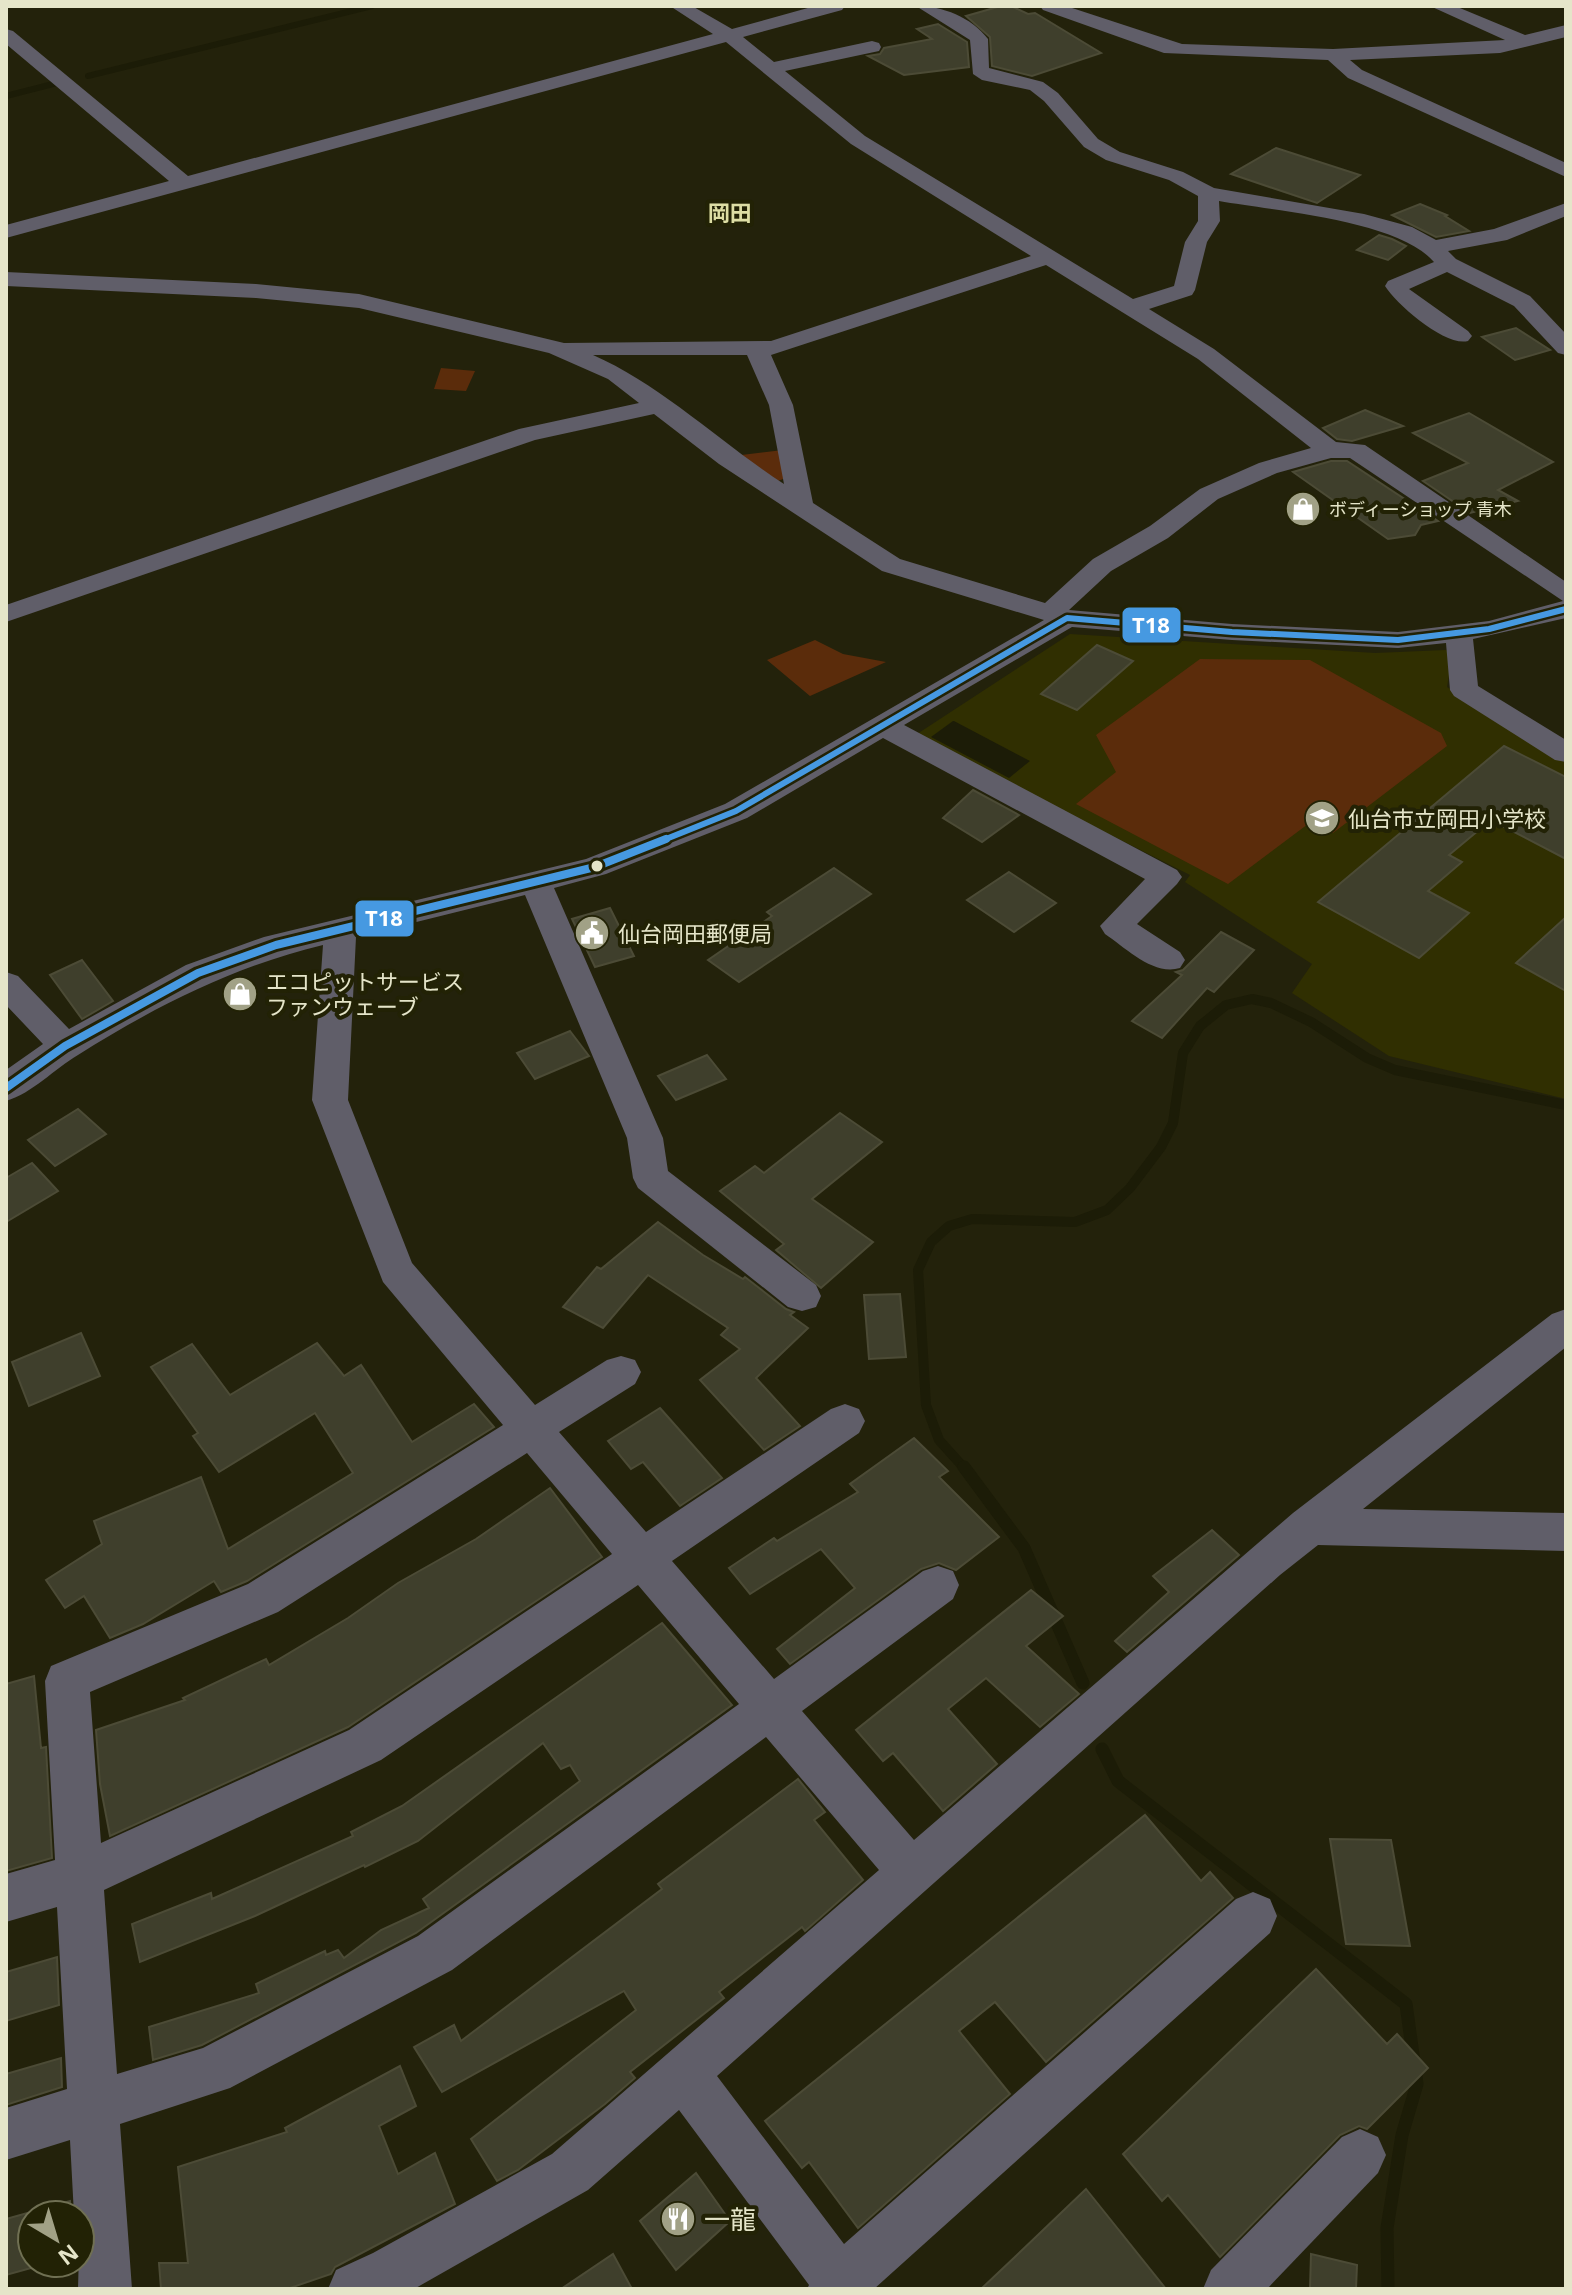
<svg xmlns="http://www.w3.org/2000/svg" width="1572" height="2295" font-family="'Noto Sans','Noto Sans JP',sans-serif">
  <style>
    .built { fill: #302f01 }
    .green { fill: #5b2c0b }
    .water { fill: #1c1c07 }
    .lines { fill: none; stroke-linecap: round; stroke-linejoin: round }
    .stream-far2 { stroke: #1c1c07; stroke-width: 6 }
    .stream-far1 { stroke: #1c1c07; stroke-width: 10 }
    .stream { stroke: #1c1c07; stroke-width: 13 }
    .building { fill: #3f3f2c; stroke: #4c4b36; stroke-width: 2 }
    .minor { fill: #605e69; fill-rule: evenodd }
    .bus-1-far1-casing { stroke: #222205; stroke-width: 11 }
    .bus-1-casing { stroke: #222205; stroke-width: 14 }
    .bus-1-far1 { stroke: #4699e1; stroke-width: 6 }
    .bus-1 { stroke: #4699e1; stroke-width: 8 }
    .bus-dot { fill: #e5e5c9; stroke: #222205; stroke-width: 3 }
    .labels { text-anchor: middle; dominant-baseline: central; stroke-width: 8; stroke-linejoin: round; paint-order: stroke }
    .far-poi-label { font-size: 18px; fill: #e5e5c9; stroke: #222205; text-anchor: start }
    .far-quarter-label { font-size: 22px; font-weight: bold; fill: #dddea4; stroke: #222205 }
    .poi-label { font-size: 22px; fill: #e5e5c9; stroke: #222205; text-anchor: start }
    .near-poi-label { font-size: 26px; fill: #e5e5c9; stroke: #222205; text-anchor: start }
    .line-badge { stroke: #222205; stroke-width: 3 }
    .badge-label { font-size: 22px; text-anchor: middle; font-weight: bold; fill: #fff }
  </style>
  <rect width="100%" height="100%" fill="#23220b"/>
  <polygon class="built" points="1070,634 1375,653 1446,650 1458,657 1450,669 1447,687 1566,762 1566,1099 1389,1056 1292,993 1312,964 1185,882 1190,875 914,736"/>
  <g class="green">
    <polygon points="441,368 475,371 466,391 434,389"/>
    <polygon points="783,450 788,477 778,481 733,456"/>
    <polygon points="815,640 843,654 886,662 810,696 767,660"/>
    <polygon points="1200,659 1310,660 1441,733 1447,746 1333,833 1312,821 1228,884 1076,804 1116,772 1096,735"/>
  </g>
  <polygon class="water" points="953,721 954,721 1030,761 1009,778 931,737"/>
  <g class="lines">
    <g class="stream-far2">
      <polyline points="88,76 372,6"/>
      <polyline points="6,96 57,83"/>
    </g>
    <polyline class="stream-far1" points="965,1469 939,1440 926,1405 918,1270 931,1242 949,1226 972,1219 1075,1222 1107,1210 1130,1188 1161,1147 1173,1123 1183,1053 1200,1026 1226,1005 1252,999 1271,1003 1311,1022 1367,1058 1395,1070 1566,1105"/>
    <g class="stream">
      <polyline points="964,1467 1024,1548 1083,1683"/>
      <polyline points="1102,1749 1118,1781 1406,2004 1417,2084 1402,2135 1387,2228 1388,2289"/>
    </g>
  </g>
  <g class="building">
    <polygon points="1001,6 1011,6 1028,14 1035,13 1101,53 1032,76 992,66 990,37 966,16"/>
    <polygon points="938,24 967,42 969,67 904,75 868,56 880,54 884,48 932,39 917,29"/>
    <polygon points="1276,148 1360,175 1317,203 1231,174"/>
    <polygon points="1420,204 1447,215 1445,216 1469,231 1436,237 1392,215"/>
    <polygon points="1379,235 1392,239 1406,246 1388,260 1357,250"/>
    <polygon points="1516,328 1550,350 1515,360 1482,337"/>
    <polygon points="1365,410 1403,426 1352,441 1337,439 1323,428"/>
    <polygon points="1469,413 1553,462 1498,490 1518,501 1470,513 1423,481 1468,463 1413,433"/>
    <polygon points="1331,461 1347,461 1438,521 1421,525 1415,535 1388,539 1293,472"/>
    <polygon points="1097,645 1133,661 1077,710 1041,694"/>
    <polygon points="1504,746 1566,777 1566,859 1491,820 1449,855 1462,862 1428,891 1469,913 1419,958 1318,902"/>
    <polygon points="973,790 1019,815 982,842 943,818"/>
    <polygon points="834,868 871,894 739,982 708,960 772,916 767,912"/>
    <polygon points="1009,872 1056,903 1014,932 967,900"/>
    <polygon points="610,908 634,956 595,967 572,919"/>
    <polygon points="1566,917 1566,991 1516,963"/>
    <polygon points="1221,932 1254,950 1214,992 1207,988 1162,1038 1132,1021 1182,975 1176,972 1183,970"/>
    <polygon points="82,960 113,1001 82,1019 50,975"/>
    <polygon points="570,1031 589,1056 535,1079 517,1053"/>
    <polygon points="707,1055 726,1079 676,1100 658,1076"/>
    <polygon points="78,1109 106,1134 55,1166 28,1140"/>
    <polygon points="840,1113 882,1142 812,1199 873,1242 821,1288 776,1250 784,1244 720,1191 755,1166 764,1173"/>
    <polygon points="32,1163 58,1191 6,1222 6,1178"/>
    <polygon points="658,1222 703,1255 743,1279 745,1277 786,1309 794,1312 790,1315 808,1328 756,1378 800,1426 764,1450 700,1380 740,1349 721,1335 728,1328 648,1275 603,1328 563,1307 597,1267 601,1269"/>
    <polygon points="900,1294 906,1357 869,1359 864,1295"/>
    <polygon points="81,1333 100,1376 29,1406 12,1362"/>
    <polygon points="317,1343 344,1376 361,1365 412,1442 474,1404 494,1427 247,1581 221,1592 214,1581 143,1624 110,1638 84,1596 65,1608 46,1580 102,1544 94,1521 201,1477 228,1549 353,1473 315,1413 219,1472 193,1436 198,1433 151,1367 192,1344 230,1395"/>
    <polygon points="660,1408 722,1478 680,1506 643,1462 631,1469 608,1441"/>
    <polygon points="914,1438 948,1471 939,1477 999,1537 956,1570 939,1563 921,1569 790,1664 777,1649 855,1588 821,1549 750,1594 729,1568 774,1538 777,1541 858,1492 850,1484"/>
    <polygon points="550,1488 602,1557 348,1727 110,1836 100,1784 96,1730 185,1700 183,1698 266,1659 269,1665 348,1618 398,1583 476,1539"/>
    <polygon points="1212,1530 1239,1555 1127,1652 1115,1641 1169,1592 1153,1576"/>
    <polygon points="1031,1590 1063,1616 1026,1646 1079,1694 1040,1727 986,1678 948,1709 997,1764 943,1811 893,1753 883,1761 856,1730"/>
    <polygon points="662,1623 732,1705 416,1933 202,2045 153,2060 149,2027 259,1993 256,1984 325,1951 326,1955 338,1950 344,1958 381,1930 429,1908 423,1899 580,1781 570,1765 561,1769 543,1743 418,1841 365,1867 364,1865 255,1916 140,1962 132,1924 211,1893 212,1899 353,1836 351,1832 402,1806"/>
    <polygon points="34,1676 41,1748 46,1747 52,1858 6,1871 6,1684"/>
    <polygon points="798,1779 825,1812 814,1820 863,1880 805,1931 802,1927 719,1992 724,1998 630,2072 635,2078 605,2104 518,2170 497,2181 471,2139 636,2010 624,1991 442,2092 414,2047 454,2025 461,2041 662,1889 658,1884"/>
    <polygon points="1145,1815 1201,1881 1210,1872 1233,1898 1046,2062 995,2002 959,2031 1010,2094 858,2228 809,2162 802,2168 765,2121"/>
    <polygon points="1330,1839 1391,1840 1410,1946 1346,1944"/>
    <polygon points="57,1957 59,2005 6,2021 6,1972"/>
    <polygon points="1316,1969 1387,2044 1397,2034 1428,2068 1367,2129 1359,2126 1340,2135 1220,2257 1168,2195 1162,2201 1123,2154"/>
    <polygon points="61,2058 62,2087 6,2105 6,2074"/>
    <polygon points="400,2066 416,2106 379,2126 398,2174 435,2153 455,2204 335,2267 331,2274 287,2289 161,2289 159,2263 188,2263 178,2167 287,2132 285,2128"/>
    <polygon points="696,2173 730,2221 676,2270 640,2221"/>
    <polygon points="1086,2189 1166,2289 981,2289 1018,2254"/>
    <polygon points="70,2201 71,2215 32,2215 32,2263 49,2263 6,2275 6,2219"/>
    <polygon points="613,2254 632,2289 561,2289"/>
    <polygon points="1311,2254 1357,2265 1356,2289 1310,2289"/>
  </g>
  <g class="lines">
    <g class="minor">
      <path d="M670,6H692L732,29L815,6H845L842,10L743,37L774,62L872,41L879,43L881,47L879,51L785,71L865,136L1133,299L1174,286L1185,242L1198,221V196L1169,180L1106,160L1084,147L1044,101L1030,90L982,80L973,74L970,40L916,6C943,6 971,17 988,39L989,68L1043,82L1058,93L1098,139L1120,152L1183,172L1214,188L1364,214L1412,227L1436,240L1494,229L1566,203V216L1507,240L1448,251L1456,259L1530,296L1566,334V355L1558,353L1514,306L1447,272L1409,289L1468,331L1472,336L1468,341C1446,347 1397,305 1385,286L1388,281L1434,262C1398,220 1274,211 1219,201L1220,221L1207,242L1195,290L1192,295L1149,309L1214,349L1336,442L1365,445L1566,582V618L1473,639L1478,686L1566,740V762L1555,760L1454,696L1450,690L1446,643L1398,648L1232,640L1072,627L904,725L1177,870L1182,877L1177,884L1137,924L1180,952L1185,960L1180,968C1153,976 1126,948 1105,934L1100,926L1145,879L883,738L747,818L606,874L554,888L663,1138L668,1171L816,1285L821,1296L816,1307L802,1311L788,1307L638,1188L633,1178L627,1138L525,895L356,937L348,1100L412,1263L535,1405L607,1360L621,1356L635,1360L641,1372L635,1384L559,1432L646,1532L831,1409L845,1404L859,1409L865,1421L859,1433L672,1561L774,1679L923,1571L938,1566L953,1571L959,1585L953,1599L802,1711L914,1840L1293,1513L1552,1314L1566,1309V1347L1363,1509L1566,1513V1551L1318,1545L1280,1575L717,2076L844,2244L1236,1899L1253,1892L1270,1899L1277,1916L1270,1933L874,2289H807L809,2285L679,2110L588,2190L414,2289H328L336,2270L373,2253L552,2154L879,1870L766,1737L452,1970L230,2088L120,2124L132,2289H78L80,2215H74L70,2140L6,2160V2108L67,2089L57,1907L6,1922V1874L55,1860L45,1681L51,1666L248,1584L503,1425L383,1282L312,1100L323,945C235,966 154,1007 78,1055C54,1069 33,1093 6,1101V1070L43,1044L6,1005V972L18,976L69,1029L186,965L264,937L586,859L725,804L1044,620L882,571L719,464L654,414L535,440L6,622V605L519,429L639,403L608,379L549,353L359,308L256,298L6,286V272L256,284L359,294L564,343L771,341L1031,256L851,144L726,42L6,238V225L169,181L6,44V29L13,31L188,176L713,34ZM1046,265L1198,359L1311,448L1259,463L1200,489L1150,526L1093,559L1045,603L900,559L813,503L793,405L771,355ZM593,355H747L769,405L784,484C721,443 660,384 593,355ZM1331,458H1350L1563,601L1489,621L1398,632L1232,624L1069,610L1111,571L1168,538L1218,499L1277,473ZM527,1453L612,1554L349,1730L101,1843L90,1692L278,1612ZM638,1585L739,1704L418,1936L203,2048L117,2074L104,1890L381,1760Z"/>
      <polygon points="1040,6 1066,6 1182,44 1333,49 1505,40 1430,6 1455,6 1525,35 1566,25 1566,37 1500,53 1350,60 1362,70 1566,163 1566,177 1348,78 1328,60 1164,53 1043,10"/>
      <polygon points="1360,2129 1378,2137 1386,2155 1378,2173 1267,2289 1203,2289 1211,2270 1342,2137"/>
    </g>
    <g class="bus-1-far1-casing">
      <polyline id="bus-1-far1" points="661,841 736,811 1067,618 1232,632 1398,640 1489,629 1566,609"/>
    </g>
    <g class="bus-1-casing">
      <polyline id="bus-1" points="6,1088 65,1046 198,973 276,945 595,867 666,839"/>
    </g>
    <use href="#bus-1-far1" class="bus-1-far1"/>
    <use href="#bus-1" class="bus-1"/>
  </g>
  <defs>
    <g id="shop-disc" transform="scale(1.8)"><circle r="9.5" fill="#a1a186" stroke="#222205"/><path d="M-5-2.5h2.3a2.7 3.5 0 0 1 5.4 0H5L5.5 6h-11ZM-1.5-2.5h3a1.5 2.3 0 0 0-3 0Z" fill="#fff"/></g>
    <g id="school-disc" transform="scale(1.8)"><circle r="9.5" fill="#a1a186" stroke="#222205"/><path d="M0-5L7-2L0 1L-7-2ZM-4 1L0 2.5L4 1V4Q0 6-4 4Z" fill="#fff"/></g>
    <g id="civic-disc" transform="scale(1.8)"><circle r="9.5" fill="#a1a186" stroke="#222205"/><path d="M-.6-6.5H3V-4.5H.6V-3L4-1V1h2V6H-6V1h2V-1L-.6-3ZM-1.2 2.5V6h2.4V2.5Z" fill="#fff"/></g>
    <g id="restaurant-disc" transform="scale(1.8)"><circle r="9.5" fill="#a1a186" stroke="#222205"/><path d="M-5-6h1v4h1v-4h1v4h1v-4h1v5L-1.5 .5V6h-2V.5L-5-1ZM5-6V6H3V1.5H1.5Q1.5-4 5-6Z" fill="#fff"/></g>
  </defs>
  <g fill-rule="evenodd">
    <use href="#shop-disc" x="1303" y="509"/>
    <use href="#school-disc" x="1322" y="818"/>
    <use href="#civic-disc" x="592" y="933"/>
    <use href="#shop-disc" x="240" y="994"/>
    <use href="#restaurant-disc" x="678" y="2219"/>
  </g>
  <circle class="bus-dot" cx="597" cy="866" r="7"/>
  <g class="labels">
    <g class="far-poi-label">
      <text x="1329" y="509">ボディーショップ 青木</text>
    </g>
    <g class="far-quarter-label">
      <text x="730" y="212">岡田</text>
    </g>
    <g class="poi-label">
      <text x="1348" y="818">仙台市立岡田小学校</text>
      <text x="618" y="933">仙台岡田郵便局</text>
      <text x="266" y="981">エコピットサービス<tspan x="266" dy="25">ファンウェーブ</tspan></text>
    </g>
    <g class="near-poi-label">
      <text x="704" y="2219">一龍</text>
    </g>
  </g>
  <g class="line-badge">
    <rect x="1121" y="606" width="61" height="38" rx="8" fill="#4699e1"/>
    <rect x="354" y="899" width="61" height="39" rx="8" fill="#4699e1"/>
  </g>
  <g class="badge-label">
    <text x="1151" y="633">T18</text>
    <text x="384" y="926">T18</text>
  </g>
  <rect width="1572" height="2295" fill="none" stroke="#e5e5c9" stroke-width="16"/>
  <g transform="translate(56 2239) rotate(142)"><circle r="38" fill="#222205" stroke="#707053" stroke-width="2"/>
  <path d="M0-6L14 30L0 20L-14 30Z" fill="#a1a186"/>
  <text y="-12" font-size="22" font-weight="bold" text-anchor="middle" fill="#e5e5c9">N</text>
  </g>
</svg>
